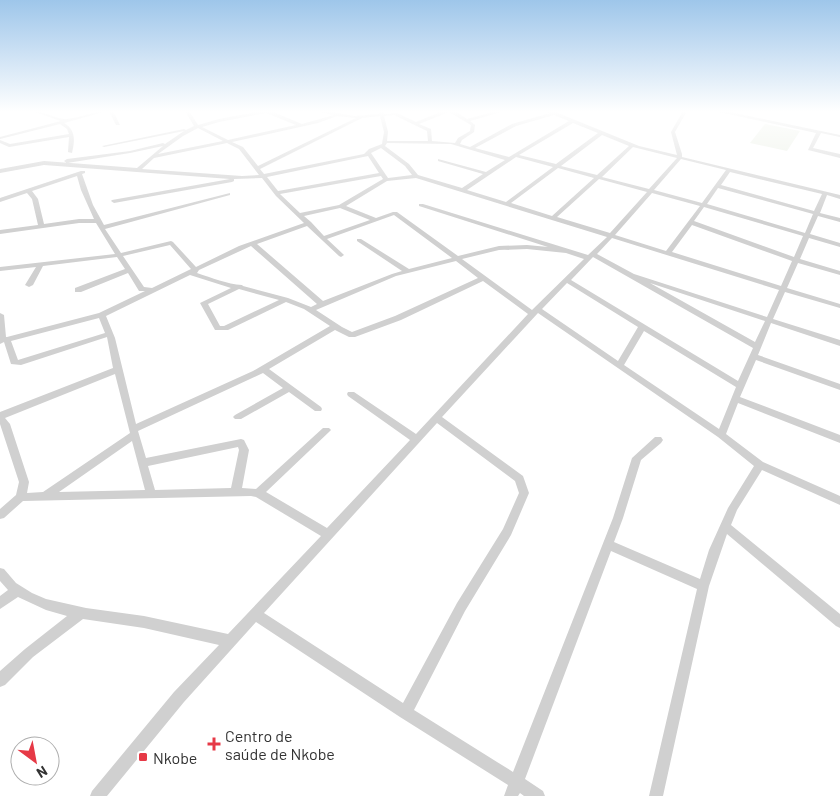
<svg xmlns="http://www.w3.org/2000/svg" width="840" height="796" font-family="Barlow,sans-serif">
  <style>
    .green { fill: #e6ecdf }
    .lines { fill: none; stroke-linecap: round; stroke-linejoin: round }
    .minor { fill: #d0d0d0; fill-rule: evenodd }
    .poi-dot { fill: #e63946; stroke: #fff; stroke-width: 2 }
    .labels { text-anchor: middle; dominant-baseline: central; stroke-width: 5; stroke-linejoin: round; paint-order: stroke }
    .near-poi-label { font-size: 16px; fill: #333; stroke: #fff; text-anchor: start }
  </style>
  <rect width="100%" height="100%" fill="#fff"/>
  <polygon class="green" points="765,124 800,131 787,151 750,143"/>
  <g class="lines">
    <g class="minor">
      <path d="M32,111C44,111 57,120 67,119C81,118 93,111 107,111L64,123C76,130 75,141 72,153L68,152L69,137L9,147L0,143V140L10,144L69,134L67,129L60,124L0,139V137L61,121Z"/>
      <polygon points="109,111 113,111 120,125 116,125"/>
      <path d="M185,111H189L198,125L219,119L262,111H271L302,124L334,115L315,111H328L354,116L379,114V111H383L384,114L397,113L416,122L443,111H455L467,119L497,111H505L470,121L475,125L474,132L462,140L460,144L470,147L512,124L550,113L546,111H553L639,146L677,155L671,132L683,111H687L675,132L682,154V157L840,195V199L827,195L820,213L840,218V222L818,216L810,234L840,243V247L809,238L800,259L840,271V275L798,263L787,288L840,304V308L785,292L773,319L840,340V346L771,323L758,355L840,384V390L756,360L740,397L840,435V443L738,403L726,434L763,462L840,496V505L762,470L737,510L731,525L840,614V628L836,626L727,534L709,586L663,796H649L697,589L611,551L525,779L543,791L545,796H524L520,793L518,796H504L508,785L400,717L256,622L184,702L107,796H90L92,791L174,692L219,645L144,628L83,619L33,657L5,685L0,687V671L25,649L67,616L46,610L18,597L0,609V596L8,590L0,581V568L4,569L16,583L32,593L46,599L86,608L144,616L228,634L321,536L256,497L251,496L23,501L4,518L0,519V509L16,495L19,482L0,424V412L113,368L107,337L21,365L11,364L4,342L0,344V313L4,315L6,337H7L99,313L145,291H139L128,273L81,292H75V288L125,269L117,257L43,266L33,285L29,287L25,285L36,267L0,271V267L115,254L96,223H79L0,234V230L38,225L32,199L27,193L0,202V198L81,171H85V173L82,174L93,205L104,225L230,193V195L105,229L121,253L171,241L173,242L196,267L239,246L304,223L276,196L262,178L234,179V181L232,182L114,203L111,201L112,200L230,179L44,165L0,173V169L44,161L137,168L163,146L130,153L67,163L64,161L67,159L130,151L163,143L165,144L184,131L104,147L102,146L184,129L186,130L194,126ZM449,112L471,125L470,131L458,138L455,143L432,141L431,129L419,124ZM266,113L296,125L228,140L202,127L219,122ZM394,115L427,131L428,141H387L388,132L384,116ZM554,115L569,121L509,157L475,148L516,126ZM337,116L356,118L258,166L243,147L232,142L318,123ZM380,116L384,132L382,144L369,149L364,154L264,174L260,169L362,118ZM573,123L598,133L556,164L519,155ZM198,128L223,141L158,154L183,136ZM602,135L629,146L597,175L561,166ZM227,143L239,149L259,175L242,176L142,169L154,158ZM387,143L451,144L505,160L486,172L438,159V161L483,174L462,188L418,175L409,164L385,146ZM633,147L677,158L649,189L602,177ZM381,148L405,166L412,175L388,178L371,153ZM368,156L379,173L278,191L267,177ZM516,157L553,167L506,202L467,190ZM681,159L726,170L702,203L654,190ZM558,168L594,178L552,216L511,203ZM730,172L822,194L814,211L721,185ZM77,176L81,190L94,219H79L44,224L38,199L32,191ZM381,176L383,179L339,205L300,213L280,194ZM416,178L607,237L588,255L423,204H419V206L548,247L527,245L499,246L458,256L397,212H393L376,218L346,206L387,181ZM599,179L647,192L610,233L557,217ZM718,188L813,214L805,233L707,204ZM652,193L700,206L666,251L615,235ZM704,207L803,236L794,257L694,221ZM340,208L370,220L324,236L311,222L304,216ZM394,215L452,258L409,269L361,239H357V241L402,271L392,274L323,301L257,244L307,226L339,256L341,257L344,255L343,254L327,239ZM692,225L792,261L781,286L672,252ZM612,238L779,290L767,317L634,274L597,254ZM170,245L191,269L152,288L144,287L123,256ZM251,246L317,304L311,307L288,298L243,286L242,285C227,284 212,278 197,273L199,270ZM527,249L566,253L584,259L532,310L462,259L499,250ZM593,257L753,348L738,381L571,280ZM456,261L478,278L395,316L352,332L342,327L316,310L396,276ZM190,275L231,288L200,303L215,330H228L286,302L304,309L330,326L253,371L136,424L115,338L106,316ZM483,281L528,314L416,434L354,392H348L347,394L348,396L410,440L327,528L266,492L329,432L331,430L329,428H323L256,489L242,488L249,450L244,440L241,439L146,458L138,431L263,373L283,388L235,415L233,417L235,419H241L289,392L315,411H321L322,409L321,407L269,369L335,330L349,337H355L401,320ZM567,283L638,327L618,361L542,309ZM650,283L765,321L755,342ZM239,289L279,300L224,326H220L208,304ZM538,313L718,437L754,466L728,508L709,550L700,579L614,542L623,518L641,460L661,443L663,440L661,437H655L632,458L613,518L513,772L414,710L465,611L511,535L529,493L523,476L442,417ZM99,318L105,333L18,360L11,341ZM644,331L736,387L719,429L624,365ZM115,374L130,433L43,492L27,493L29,482L10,424L5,418ZM437,423L515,481L519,493L503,529L457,603L403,703L264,613ZM132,441L145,490L59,492ZM238,447L239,450L231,488L155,490L148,466Z"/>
      <polygon points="714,111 725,111 840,135 840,137 821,133 813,148 840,154 840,158 808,150 816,133"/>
    </g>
  </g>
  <linearGradient id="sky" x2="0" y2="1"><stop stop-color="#9ec6ea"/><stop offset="0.5" stop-color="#fff"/><stop offset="1" stop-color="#fff" stop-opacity="0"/></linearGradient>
  <rect width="840" height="223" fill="url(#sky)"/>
  <g class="poi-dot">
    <path d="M211.5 736.5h5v5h5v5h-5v5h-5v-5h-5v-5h5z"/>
    <rect x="138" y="752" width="10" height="10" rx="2.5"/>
  </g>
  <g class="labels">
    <g class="near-poi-label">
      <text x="225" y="735">Centro de<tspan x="225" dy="18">saúde de Nkobe</tspan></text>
      <text x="153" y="757">Nkobe</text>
    </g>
  </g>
  <g transform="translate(35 761) rotate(148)"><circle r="24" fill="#ffffff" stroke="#adadad"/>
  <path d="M0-4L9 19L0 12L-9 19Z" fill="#e63946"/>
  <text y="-8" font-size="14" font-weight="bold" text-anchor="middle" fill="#333333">N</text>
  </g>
</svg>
